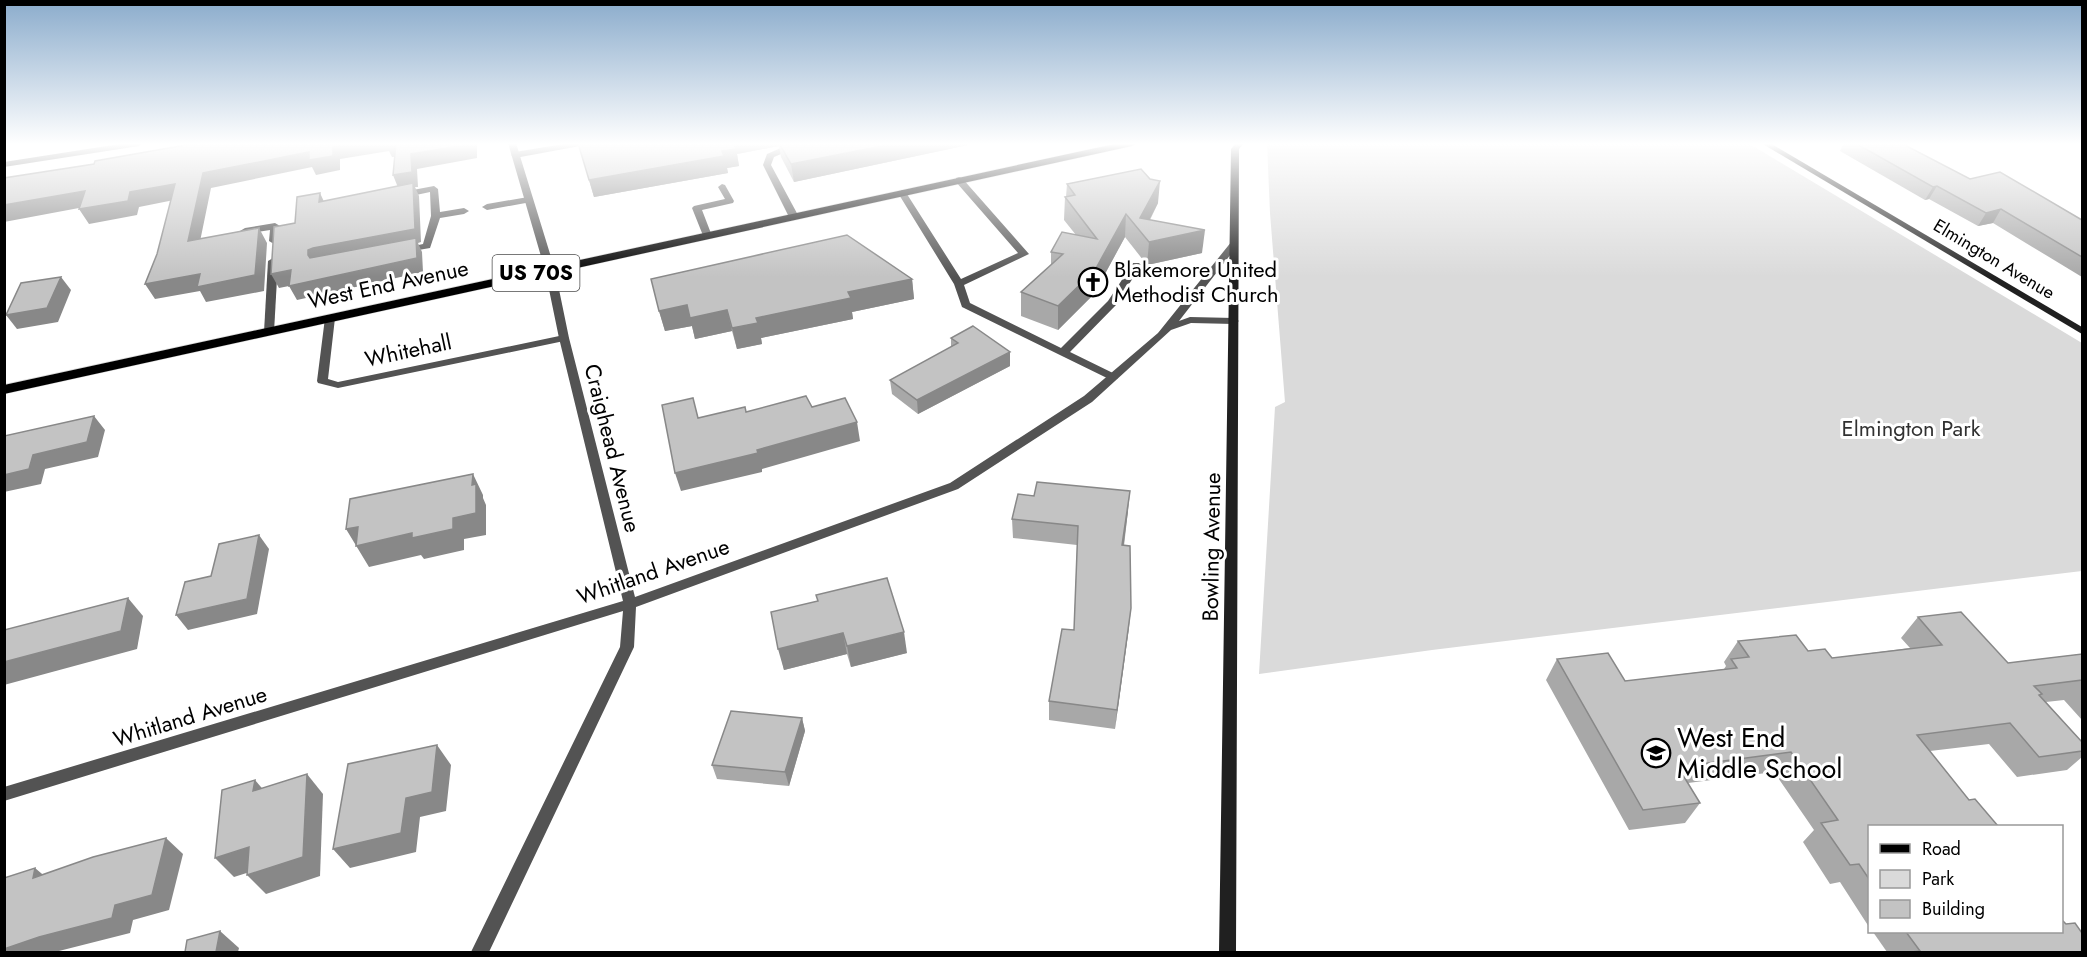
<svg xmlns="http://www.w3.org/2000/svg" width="2087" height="957" font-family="Jost,sans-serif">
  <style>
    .green { fill: #dadada }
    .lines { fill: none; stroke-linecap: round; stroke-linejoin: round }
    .primary-casing { stroke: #dbdbdb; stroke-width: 1 }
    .lane { fill: #535353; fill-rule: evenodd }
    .street { fill: #535353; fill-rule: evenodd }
    .secondary { fill: #202020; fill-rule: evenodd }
    .primary { fill: #000; fill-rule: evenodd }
    .wall { fill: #a8a8a8 }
    .shaded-wall { fill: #888 }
    .building { fill: #c3c3c3; stroke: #888; stroke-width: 1.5 }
    .labels { text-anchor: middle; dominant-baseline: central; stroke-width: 6; stroke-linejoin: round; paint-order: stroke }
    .far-street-label { font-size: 18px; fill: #000; stroke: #fff }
    .shield { fill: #fff; stroke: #4c4c4c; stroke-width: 1.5 }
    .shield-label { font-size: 21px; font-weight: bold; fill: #000 }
    .poi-label { font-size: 22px; fill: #000; stroke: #fff; text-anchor: start }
    .street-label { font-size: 22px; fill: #000; stroke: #fff }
    .park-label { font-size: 22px; fill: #313131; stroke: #fff }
    .near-poi-label { font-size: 27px; fill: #000; stroke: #fff; text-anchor: start }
  </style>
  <rect width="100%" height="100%" fill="#fff"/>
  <polygon class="green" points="1267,143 1748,143 2082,343 2082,571 1432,650 1259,674 1275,407 1285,402 1270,213"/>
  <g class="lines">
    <g class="primary-casing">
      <polygon id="primary" points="1119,143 1137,143 1132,146 4,394 4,385"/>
    </g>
    <g class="lane">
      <polygon points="569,143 584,143 580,146 515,158 511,155 515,152"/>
      <polygon points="807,143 823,143 788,151 774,157 771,165 799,217 794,220 789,217 763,165 767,154 783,147"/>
      <polygon points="959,177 962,178 1029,254 964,285 970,303 1061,348 1108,301 1133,263 1139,263 1141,265 1116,305 1070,352 1117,375 1118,377 1117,379 1109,379 962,307 954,284 898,193 902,190 905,191 961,279 1018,253 956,182 956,178"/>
      <polygon points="722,184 725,185 734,201 733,203 702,210 712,236 710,238 704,238 692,208 694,206 725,199 718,187"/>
      <polygon points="434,186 438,189 440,212 464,208 469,211 464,214 440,218 430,248 401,253 401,249 423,244 431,216 430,192 402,198 398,195 402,192"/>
      <polygon points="528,197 531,198 531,202 487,210 482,207 487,204"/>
      <polygon points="275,223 280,226 279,241 274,244 269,241 270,230 245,234 240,231 245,228"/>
      <polygon points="273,258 278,261 274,332 269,335 264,332 268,261"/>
      <polygon points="330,315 335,318 328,379 338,382 564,335 569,338 564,341 338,388 318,383 317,381 325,318"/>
    </g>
    <g class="street">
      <polygon points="126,143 143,143 139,146 4,167 4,162"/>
      <polygon points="508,143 516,143 555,270 569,338 635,597 950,483 1084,396 1158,333 1232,241 1238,241 1238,245 1179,321 1190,317 1234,318 1239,321 1234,324 1191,323 1171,330 1092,402 958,489 636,607 634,647 489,952 471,952 620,647 623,611 4,801 4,787 623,601 559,338 545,270"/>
    </g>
    <g class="secondary">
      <polygon points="1236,143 1244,143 1239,149 1236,952 1219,952 1231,149"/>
      <polygon points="1761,143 1770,143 2082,327 2082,334"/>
    </g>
    <use href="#primary" class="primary"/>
  </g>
  <g class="wall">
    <polygon points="578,143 968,143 968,145 794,182 781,157 779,146 737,154 739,166 727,168 728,173 594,197"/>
    <polygon points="1844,143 1901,143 1970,179 2082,220 2082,277 1993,223 1978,226 1929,199 1925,200 1840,151"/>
    <polygon points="1067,184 1158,203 1150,220 1202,253 1147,265 1125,237 1094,294 1058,330 1021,316 1021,292 1051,265 1051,252 1076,235 1064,220 1065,197 1066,197"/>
    <polygon points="912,279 914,299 852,312 853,319 761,338 762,344 737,349 732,331 695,339 692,326 665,331 659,311"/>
    <polygon points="951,338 1010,366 918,414 892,394 890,380 951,347"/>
    <polygon points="1128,511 1124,546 1129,627 1115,729 1049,720 1049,701 1074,630 1077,545 1013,538 1012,519"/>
    <polygon points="771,612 907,653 851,667 847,654 784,670"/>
    <polygon points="1918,617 2008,663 2082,654 2082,720 2064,700 2046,702 2082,742 2082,757 2067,770 2017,777 1989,744 1930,751 1869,826 1869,927 1840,882 1830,884 1803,842 1814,830 1774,772 1688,783 1700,803 1685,823 1629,830 1546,680 1557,659 1625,681 1724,669 1726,666 1724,662 1738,641 1808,651 1832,658 1910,648 1901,638"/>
    <polygon points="802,718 805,731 789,786 717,779 712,765"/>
    <polygon points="1873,932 2061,932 2082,952 1887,952"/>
  </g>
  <g class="shaded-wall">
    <polygon points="347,143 396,143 402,156 392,157 389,151 340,159 340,170 316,175 312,167 211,188 197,256 188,241 203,173"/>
    <polygon points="472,143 477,143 477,158 417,169 418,187 415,187 419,196 421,242 418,243 422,252 423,272 297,300 289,286 308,255 308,250 399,190 393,175 411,154"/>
    <polygon points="732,143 778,143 779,146 737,154 739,166 727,168 728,173 594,197 589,180 722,151"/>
    <polygon points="897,143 968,143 968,145 794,182 791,164"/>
    <polygon points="1160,181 1158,203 1142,234 1140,218"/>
    <polygon points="175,184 184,198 139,207 137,215 89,224 79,209 130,192"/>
    <polygon points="1937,186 1929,199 1925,200 1933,187"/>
    <polygon points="85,191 95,205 4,222 4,205"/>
    <polygon points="320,193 326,206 319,202"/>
    <polygon points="2001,209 1993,223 1978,226 1986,213"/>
    <polygon points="1126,214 1125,237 1094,294 1058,330 1058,306"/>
    <polygon points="259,228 267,243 264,291 206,302 200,291 155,299 145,284"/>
    <polygon points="1205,230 1202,253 1147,265 1149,242"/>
    <polygon points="291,270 299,284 279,288 271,274"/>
    <polygon points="61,277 71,290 58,322 17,329 6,315"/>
    <polygon points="912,279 914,299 852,312 853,319 761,338 762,344 737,349 732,328 756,318 848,292"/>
    <polygon points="687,305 727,310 732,331 695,339 692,326 665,331 659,311"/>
    <polygon points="1010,352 1010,366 918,414 917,400"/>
    <polygon points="94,416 105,430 98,457 45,469 41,484 4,492 4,475 33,455"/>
    <polygon points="857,422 860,441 762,469 762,472 681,491 675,473"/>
    <polygon points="473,474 483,495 483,498 486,505 486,535 464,539 464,550 424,559 421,555 369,567 346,529 358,527 453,518 472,485"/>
    <polygon points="1130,491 1128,511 1121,565 1122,545"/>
    <polygon points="259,535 269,549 257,614 188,630 176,615"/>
    <polygon points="128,598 143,616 137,649 4,685 4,662"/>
    <polygon points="1131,608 1129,627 1115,729 1117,710"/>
    <polygon points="904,632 907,653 851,667 847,646"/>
    <polygon points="843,633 847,654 784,670 778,649"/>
    <polygon points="802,718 805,731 789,786 785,772"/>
    <polygon points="437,745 451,765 446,811 420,817 416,852 350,868 333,849 406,798"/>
    <polygon points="307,774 323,794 320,876 266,894 247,875"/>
    <polygon points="255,780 272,800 253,791"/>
    <polygon points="166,838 183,854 169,910 133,920 130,933 55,952 4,952 4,949 115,905"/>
    <polygon points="249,847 268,866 234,877 215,858"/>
    <polygon points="35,868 54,884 33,878"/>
    <polygon points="220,931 239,948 238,952 216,952"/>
  </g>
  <g class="building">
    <polygon points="197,143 347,143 333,145 333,156 309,160 309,152 203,173 188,241 259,228 255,275 197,287 200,274 145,284 157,254 175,184 130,192 128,201 79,209 85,191 4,205 4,178 94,164 95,161"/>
    <polygon points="396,143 472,143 472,144 411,154 412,172 393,175"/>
    <polygon points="578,143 733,143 736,149 722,151 724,156 589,180"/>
    <polygon points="779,143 897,143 791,164"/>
    <polygon points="1855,143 1901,143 1970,179 2000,172 2082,220 2082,257 2001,209 1986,213 1937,186 1933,187"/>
    <polygon points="1141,169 1150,179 1160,181 1140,218 1205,230 1149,242 1126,214 1095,270 1058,306 1021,292 1063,254 1051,252 1062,232 1097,239 1065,197 1075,195 1067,184"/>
    <polygon points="413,183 415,229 313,248 308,250 308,255 310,258 416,238 417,258 289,286 291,270 271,274 274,227 295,223 297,197 320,193 319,202"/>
    <polygon points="847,235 912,279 848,292 851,298 756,318 758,323 732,328 727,310 690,318 687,305 659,311 651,279"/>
    <polygon points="61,277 47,308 6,315 21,283"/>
    <polygon points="973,326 1010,352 917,400 890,380 958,343 951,338"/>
    <polygon points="806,396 812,407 845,398 857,422 757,450 758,453 675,473 662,405 693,398 698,418 745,407 746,412"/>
    <polygon points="94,416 87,442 33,455 29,469 4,475 4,436"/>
    <polygon points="473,474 472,485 476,484 476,513 453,518 453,529 412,538 412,533 356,546 358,527 346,529 350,499"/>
    <polygon points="1037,482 1130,491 1122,545 1130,546 1131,608 1117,710 1049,701 1062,629 1074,630 1078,526 1012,519 1018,494 1034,496"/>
    <polygon points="259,535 247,599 176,615 185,582 211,576 219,544"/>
    <polygon points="887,578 904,632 847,646 843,633 778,649 771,612 818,601 816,595"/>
    <polygon points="128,598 121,631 4,662 4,630"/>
    <polygon points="1961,612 2008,663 2082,654 2082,680 2034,686 2042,694 2039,695 2082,742 2082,751 2039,757 2010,723 1917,735 1969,800 1975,799 1998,826 1869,826 1869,879 1859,864 1850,865 1821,823 1838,820 1791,752 1678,767 1700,803 1643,810 1557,659 1608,653 1625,681 1737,668 1731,659 1749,657 1738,641 1796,635 1808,651 1825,649 1832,658 1942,645 1918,617"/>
    <polygon points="731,711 802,718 785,772 712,765"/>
    <polygon points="437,745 432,792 406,798 401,833 333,849 348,764"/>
    <polygon points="307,774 303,857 247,875 249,847 215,858 222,790 255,780 253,791"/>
    <polygon points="166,838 152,895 115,905 112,918 39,937 4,949 4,878 35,868 33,878 93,857"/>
    <polygon points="2061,919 2066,924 2075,923 2082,933 2082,952 1911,952 1920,951 1906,932 2061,932"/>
    <polygon points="220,931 216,952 185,952 187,940"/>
  </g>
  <linearGradient id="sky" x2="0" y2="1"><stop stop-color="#8baccc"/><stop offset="0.52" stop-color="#fff"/><stop offset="1" stop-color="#fff" stop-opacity="0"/></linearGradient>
  <rect width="2087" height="277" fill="url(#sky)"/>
  <defs>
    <g id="church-ring" transform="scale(1.5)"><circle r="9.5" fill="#fff" stroke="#000" stroke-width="1.5"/><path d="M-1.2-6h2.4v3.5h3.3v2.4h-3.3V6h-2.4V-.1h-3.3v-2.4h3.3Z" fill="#000"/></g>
    <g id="school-ring" transform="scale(1.5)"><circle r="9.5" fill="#fff" stroke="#000" stroke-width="1.5"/><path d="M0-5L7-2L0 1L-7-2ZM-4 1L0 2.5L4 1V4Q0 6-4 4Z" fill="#000"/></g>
  </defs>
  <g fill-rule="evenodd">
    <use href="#church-ring" x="1093" y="282"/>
    <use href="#school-ring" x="1656" y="753"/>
  </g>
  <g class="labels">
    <g class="far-street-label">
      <text transform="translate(1994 259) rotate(31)">Elmington Avenue</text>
    </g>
    <rect class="shield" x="492.5" y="255" width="87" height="36" rx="4.5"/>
    <g class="shield-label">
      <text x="536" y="273">US 70S</text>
    </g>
    <g class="poi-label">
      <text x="1114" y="269">Blakemore United<tspan x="1114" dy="25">Methodist Church</tspan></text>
    </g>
    <g class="street-label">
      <text transform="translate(388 284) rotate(-12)">West End Avenue</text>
      <text transform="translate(408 350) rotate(-12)">Whitehall</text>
      <text transform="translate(613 448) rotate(76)">Craighead Avenue</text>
      <text transform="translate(1211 547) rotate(-89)">Bowling Avenue</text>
      <text transform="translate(653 571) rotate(-19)">Whitland Avenue</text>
      <text transform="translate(190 716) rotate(-17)">Whitland Avenue</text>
    </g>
    <g class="park-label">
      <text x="1911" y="428">Elmington Park</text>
    </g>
    <g class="near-poi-label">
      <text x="1677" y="737">West End<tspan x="1677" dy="31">Middle School</tspan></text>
    </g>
  </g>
  <rect width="2087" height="957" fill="none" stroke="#000000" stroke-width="12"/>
  <rect x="1868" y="825" width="195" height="108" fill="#ffffff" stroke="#999999" stroke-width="1.5"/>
  <rect x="1880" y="844" width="30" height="9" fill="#000000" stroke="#999999" stroke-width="1.5"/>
  <text x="1922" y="855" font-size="18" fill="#000000">Road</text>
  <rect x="1880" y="870" width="30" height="18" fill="#dadada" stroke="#999999" stroke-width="1.5"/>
  <text x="1922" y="885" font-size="18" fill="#000000">Park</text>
  <rect x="1880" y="900" width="30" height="18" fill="#c3c3c3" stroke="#999999" stroke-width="1.5"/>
  <text x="1922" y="915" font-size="18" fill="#000000">Building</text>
</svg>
